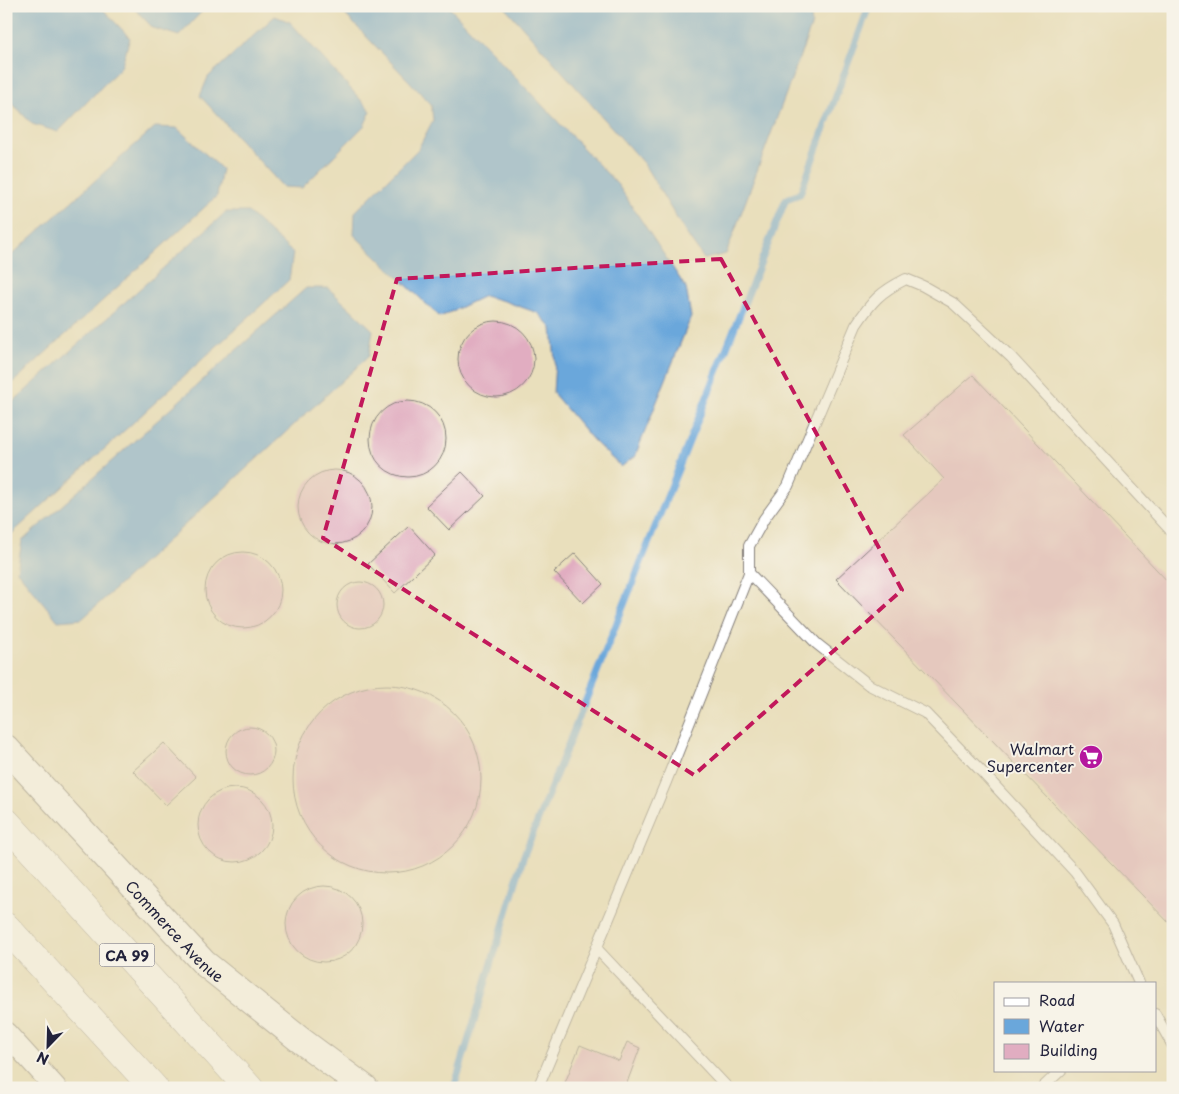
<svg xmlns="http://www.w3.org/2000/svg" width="1179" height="1094" font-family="'Playpen Sans',sans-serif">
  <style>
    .water { fill: #6aa7db; stroke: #46648b }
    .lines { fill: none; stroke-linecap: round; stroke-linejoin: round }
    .stream { stroke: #6aa7db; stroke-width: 7 }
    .building { fill: #e1adc1 }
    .service-casing { stroke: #86807c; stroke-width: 12 }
    .minor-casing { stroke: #86807c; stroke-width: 23 }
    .tertiary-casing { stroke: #86807c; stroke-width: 28 }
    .motorway-casing { stroke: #86807c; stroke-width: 29 }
    .service { stroke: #fff; stroke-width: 10 }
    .minor { stroke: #fff; stroke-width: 21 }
    .tertiary { stroke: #fff; stroke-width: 26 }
    .motorway { stroke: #fff; stroke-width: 28 }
    .marked { fill: none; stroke: #c2185b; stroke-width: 4; stroke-dasharray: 10 6; stroke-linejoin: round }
    .labels { text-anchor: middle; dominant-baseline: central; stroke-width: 4; stroke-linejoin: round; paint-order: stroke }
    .shield { fill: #f7f3e8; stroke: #62616f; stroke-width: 1 }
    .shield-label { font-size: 14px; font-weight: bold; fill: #22223b }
    .poi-label { font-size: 15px; fill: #22223b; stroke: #f7f3e8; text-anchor: end }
    .street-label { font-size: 15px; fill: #22223b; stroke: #f7f3e8 }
  </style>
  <rect width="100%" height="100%" fill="#f7f3e8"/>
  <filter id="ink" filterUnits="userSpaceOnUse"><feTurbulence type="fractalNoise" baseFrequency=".02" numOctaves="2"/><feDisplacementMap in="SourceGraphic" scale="10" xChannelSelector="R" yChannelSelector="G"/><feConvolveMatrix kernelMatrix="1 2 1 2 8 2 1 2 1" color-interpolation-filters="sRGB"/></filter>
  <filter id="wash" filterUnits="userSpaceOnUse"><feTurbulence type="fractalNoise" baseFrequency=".0096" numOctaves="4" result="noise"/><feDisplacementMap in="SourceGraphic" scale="20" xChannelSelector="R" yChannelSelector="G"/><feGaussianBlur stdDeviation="1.12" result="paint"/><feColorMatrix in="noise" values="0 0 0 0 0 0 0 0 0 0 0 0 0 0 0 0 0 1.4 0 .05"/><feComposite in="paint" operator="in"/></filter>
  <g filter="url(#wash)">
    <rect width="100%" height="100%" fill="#e9dfbc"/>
    <g class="water">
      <polygon points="6,6 100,6 130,38 121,67 58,132 32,124 6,97"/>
      <polygon points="132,6 207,6 179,36 153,28"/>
      <polygon points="337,6 448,6 618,185 686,288 691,317 635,456 621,467 593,440 553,393 555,361 552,328 538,313 504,301 484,296 440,317 354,235 355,212 418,149 433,120 431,104"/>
      <polygon points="504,6 810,6 812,24 726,254 704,259 685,232 644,164"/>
      <polygon points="275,16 290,22 371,111 364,126 302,188 283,187 200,96 208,77"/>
      <polygon points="155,127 177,128 222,169 217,196 6,389 6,260"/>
      <polygon points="226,212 248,212 293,253 289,280 6,539 6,408"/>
      <polygon points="306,288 328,288 373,330 369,356 82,619 58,621 17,571 22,541"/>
    </g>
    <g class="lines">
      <polyline class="stream" points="454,1088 524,855 786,199 800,194 869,6"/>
    </g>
    <g id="blocks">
      <g class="building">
        <circle cx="496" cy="359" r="38"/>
        <polygon points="973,375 1173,587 1173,927 836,579 944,479 904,435"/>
        <circle cx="408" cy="439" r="38"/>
        <circle cx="335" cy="507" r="37"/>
        <polygon points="462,472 485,496 449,530 426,506"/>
        <polygon points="409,526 435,555 395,593 368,564"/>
        <circle cx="243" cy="590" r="38"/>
        <polygon points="575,553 603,584 583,603 554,572"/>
        <circle cx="360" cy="605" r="23"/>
        <circle cx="387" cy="779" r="94"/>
        <circle cx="250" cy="751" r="24"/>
        <polygon points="164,743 196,777 166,805 133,771"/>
        <circle cx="235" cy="825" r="37"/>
        <circle cx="324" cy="924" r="38"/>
        <polygon points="627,1042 640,1048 625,1088 563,1088 580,1045 619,1061"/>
      </g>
    </g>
  </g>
  <g filter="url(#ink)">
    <use href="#blocks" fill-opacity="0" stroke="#86807c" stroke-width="1"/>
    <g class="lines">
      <g class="service-casing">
        <g id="service">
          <polyline points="749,573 817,644 869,685 925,713 981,771 1075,872 1113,924 1139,983"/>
          <polyline points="597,949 728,1088"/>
          <polyline points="1155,1014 1173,1046"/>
          <path d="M538,1088L666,782L749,573V546L764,519L788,486L856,325C872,301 880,292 906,279L923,286L953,303L979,327L1011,357L1173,533"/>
          <polyline points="1042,1088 1061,1070"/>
        </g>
      </g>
      <g class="minor-casing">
        <polyline id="minor" points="6,1033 56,1088"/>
      </g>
      <g class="tertiary-casing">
        <g id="tertiary">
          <path id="s1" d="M6,748L204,963L299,1039L365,1088"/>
        </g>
      </g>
      <g class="motorway-casing">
        <g id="motorway">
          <polyline points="6,822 249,1088"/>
          <polyline points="6,927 154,1088"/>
        </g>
      </g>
      <use href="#service" class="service"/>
      <use href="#minor" class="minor"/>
      <use href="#tertiary" class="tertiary"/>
      <use href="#motorway" class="motorway"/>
    </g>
  </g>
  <path d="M0 0H1179V1094H0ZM721,259L902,590L694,775L323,538L397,279Z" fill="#e9dfbc" fill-opacity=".55" fill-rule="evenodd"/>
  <path class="marked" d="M721,259L902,590L694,775L323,538L397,279Z"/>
  <defs>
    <g id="supermarket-disc" transform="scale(1.25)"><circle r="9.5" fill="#b5179e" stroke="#f7f3e8"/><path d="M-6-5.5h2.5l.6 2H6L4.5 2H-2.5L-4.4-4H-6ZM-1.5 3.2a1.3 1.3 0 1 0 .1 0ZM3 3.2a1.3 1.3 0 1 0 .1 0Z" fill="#fff"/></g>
  </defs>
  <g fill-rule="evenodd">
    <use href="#supermarket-disc" x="1091" y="757"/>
  </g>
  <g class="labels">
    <rect class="shield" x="99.5" y="943.5" width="55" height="23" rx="4"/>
    <g class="shield-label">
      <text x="127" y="955">CA 99</text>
    </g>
    <g class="poi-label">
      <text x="1074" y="748">Walmart<tspan x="1074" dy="17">Supercenter</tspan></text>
    </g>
    <g class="street-label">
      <text stroke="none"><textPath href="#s1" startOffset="249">Commerce Avenue</textPath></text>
    </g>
  </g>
  <rect width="1179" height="1094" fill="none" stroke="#f7f3e8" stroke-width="25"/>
  <rect x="994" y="982" width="162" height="90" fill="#f7f3e8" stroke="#a29fa3"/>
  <rect x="1004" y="998" width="25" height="8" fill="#ffffff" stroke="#a29fa3"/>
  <text x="1039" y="1006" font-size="15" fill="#22223b">Road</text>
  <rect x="1004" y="1019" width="25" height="15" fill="#6aa7db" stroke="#a29fa3"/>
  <text x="1039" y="1032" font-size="15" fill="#22223b">Water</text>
  <rect x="1004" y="1044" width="25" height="15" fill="#e1adc1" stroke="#a29fa3"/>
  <text x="1039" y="1056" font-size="15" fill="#22223b">Building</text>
  <g transform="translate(48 1046) rotate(203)" stroke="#f7f3e8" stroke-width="4" paint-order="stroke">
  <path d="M0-4L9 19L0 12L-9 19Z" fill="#22223b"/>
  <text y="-8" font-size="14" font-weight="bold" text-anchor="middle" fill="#22223b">N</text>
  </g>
</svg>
